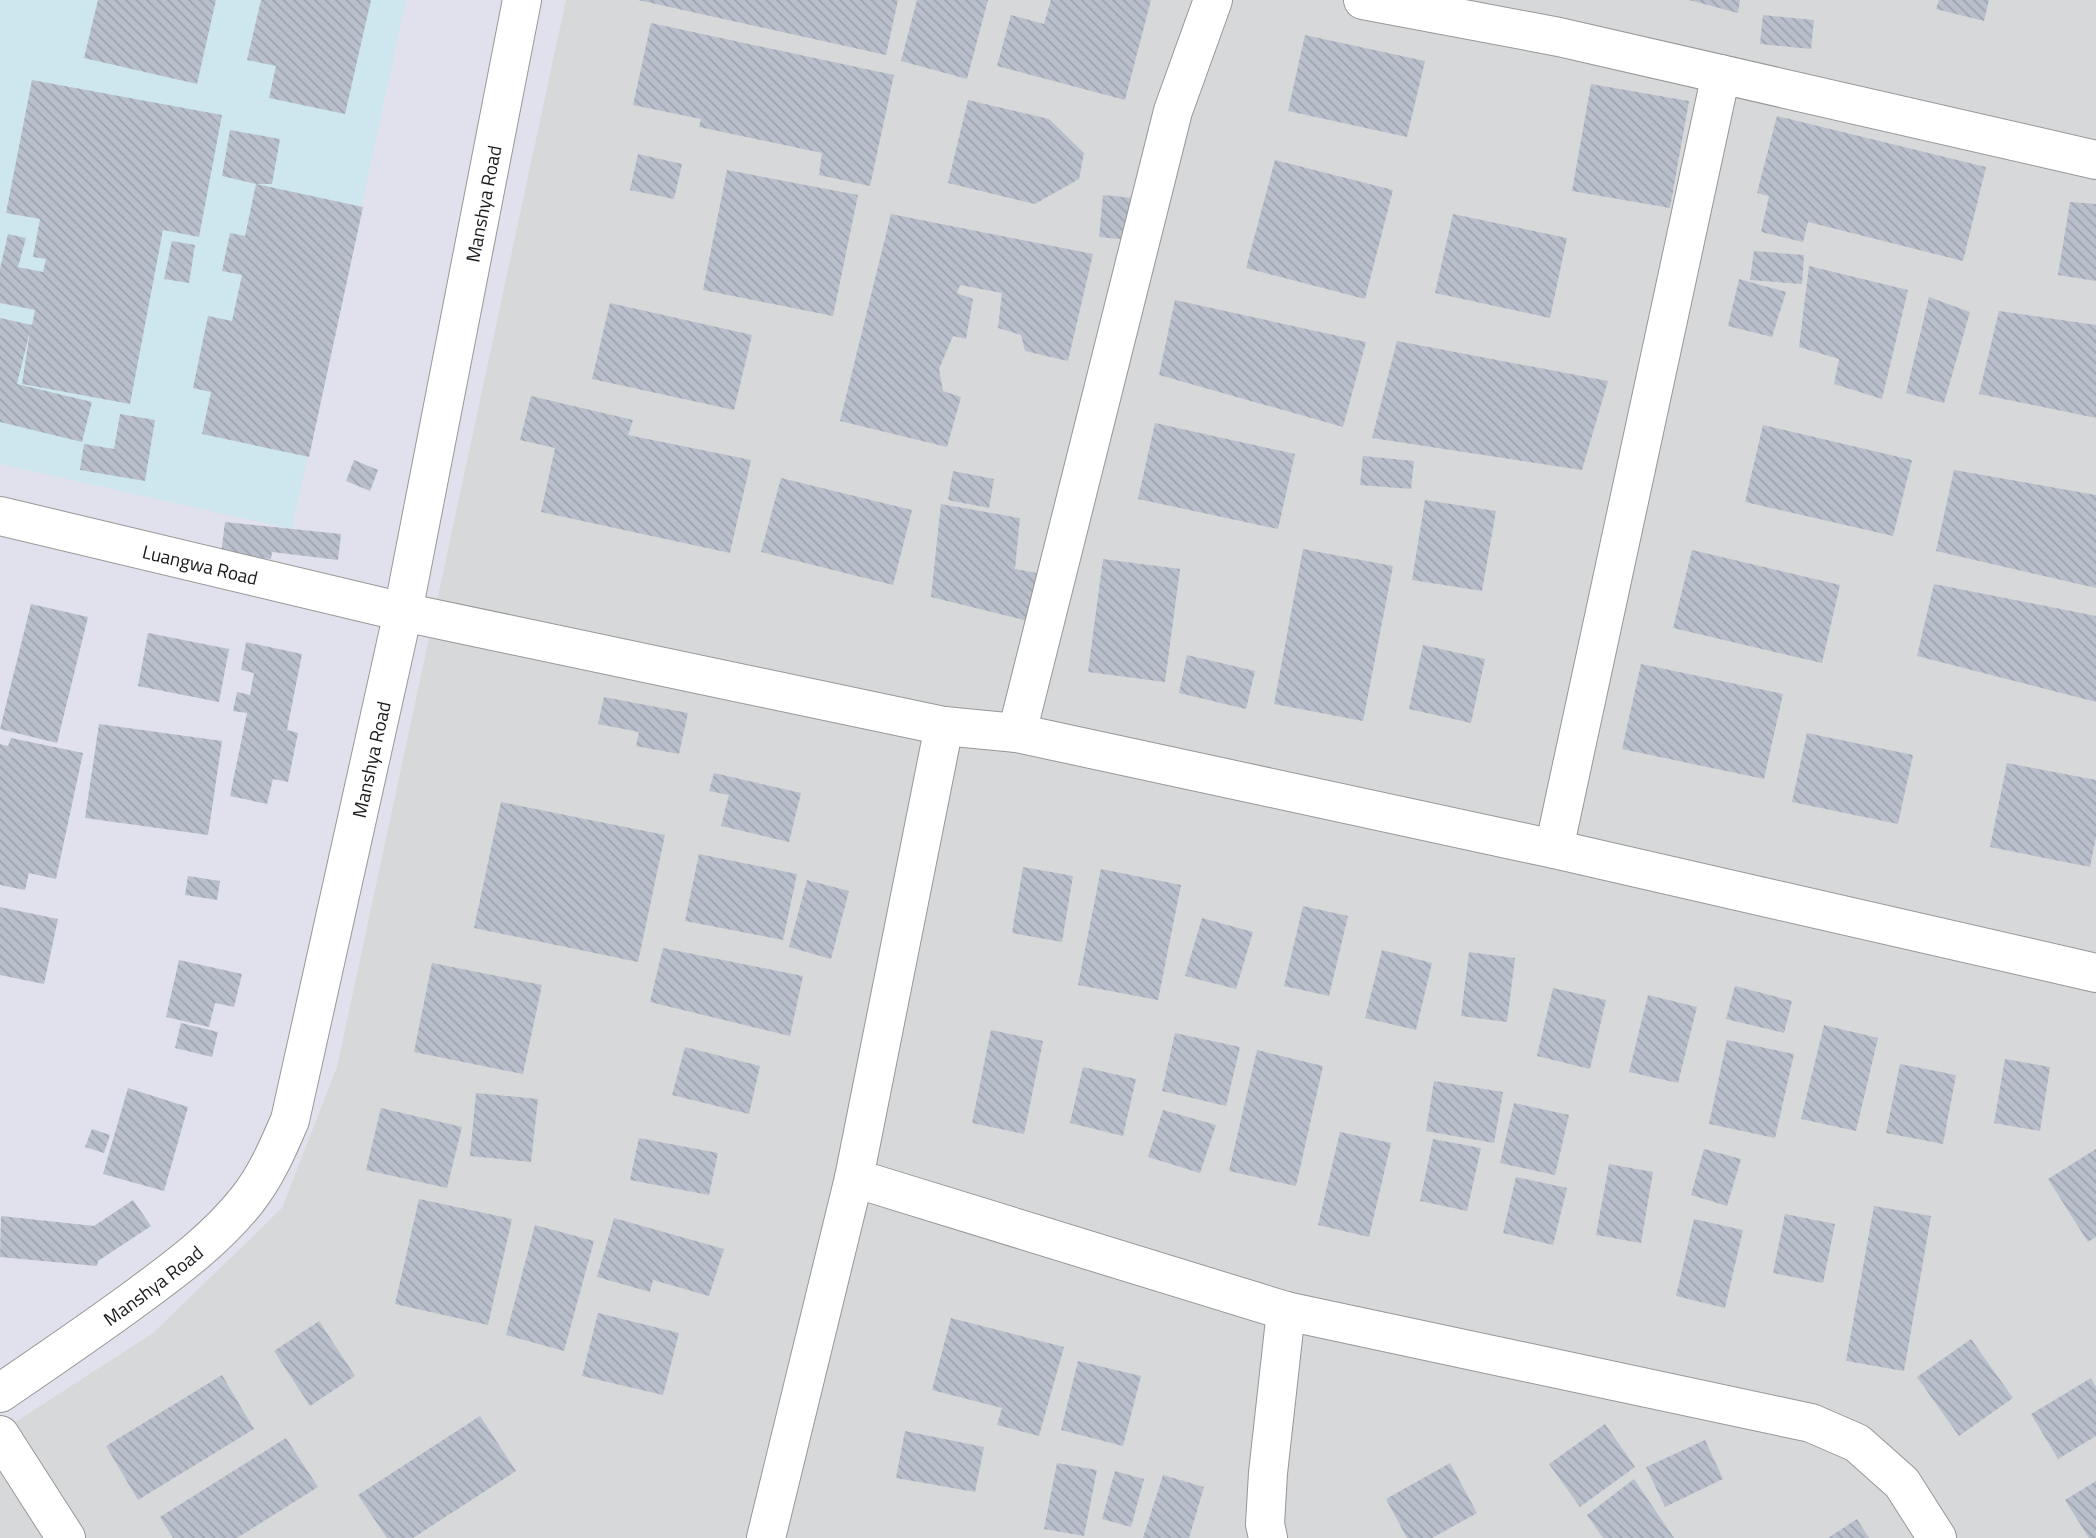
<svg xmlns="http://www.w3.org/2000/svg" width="2096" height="1538" font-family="'Titillium Web',sans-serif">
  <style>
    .residential { fill: #d7d8d9 }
    .commercial { fill: #cee6ee }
    .building { fill: url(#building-back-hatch) }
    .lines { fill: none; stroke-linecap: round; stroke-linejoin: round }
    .minor-casing { stroke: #979797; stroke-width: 40 }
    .tertiary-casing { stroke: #979797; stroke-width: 40 }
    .minor { stroke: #fff; stroke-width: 38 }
    .tertiary { stroke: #fff; stroke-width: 38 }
    .labels { text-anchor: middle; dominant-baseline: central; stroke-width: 5; stroke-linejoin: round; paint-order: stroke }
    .street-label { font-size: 19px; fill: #1a1a1a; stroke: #fff }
  </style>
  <defs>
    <pattern id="building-back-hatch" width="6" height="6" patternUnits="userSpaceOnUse" patternTransform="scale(1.75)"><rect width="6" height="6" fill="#b9c0cc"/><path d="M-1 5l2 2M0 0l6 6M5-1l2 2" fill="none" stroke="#9ea4af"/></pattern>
  </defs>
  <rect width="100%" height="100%" fill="#e0e1ec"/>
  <polygon class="residential" points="566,0 2096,0 2096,1538 0,1538 0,1432 153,1333 282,1208 337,1067"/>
  <polygon class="commercial" points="0,0 406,0 292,529 0,464"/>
  <g class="building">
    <polygon points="98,0 216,0 197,84 84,58"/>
    <polygon points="261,0 371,0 345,114 269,98 276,66 247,60"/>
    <polygon points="638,0 898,0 886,55"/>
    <polygon points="917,0 988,0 967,79 901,61"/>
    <polygon points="1051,0 1151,0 1125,100 997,66 1011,15 1044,24"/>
    <polygon points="1689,0 1740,0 1738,13"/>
    <polygon points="1939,0 1989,0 1984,21 1936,9"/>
    <polygon points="1763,15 1814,20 1811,49 1760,44"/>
    <polygon points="651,23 894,75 870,186 819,175 822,153 699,127 701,119 633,105"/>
    <polygon points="1305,35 1425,61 1407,137 1288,111"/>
    <polygon points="32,80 222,115 199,237 163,230 130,404 22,384 30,331 17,384 92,402 82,442 0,422 0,318 32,325 35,310 0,303 0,269 8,234 26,238 18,267 43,272 46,259 33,257 40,219 6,213"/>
    <polygon points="1591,84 1689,101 1670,208 1572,191"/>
    <polygon points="968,100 1049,119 1084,153 1079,179 1035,204 948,183"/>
    <polygon points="1777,116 1986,167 1963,261 1808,222 1803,242 1761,232 1769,196 1757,193"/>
    <polygon points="230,130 280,139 272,184 256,184 363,207 309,457 202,434 211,392 193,388 208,316 232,321 242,275 222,271 230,233 245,236 256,184 222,176"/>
    <polygon points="638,154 682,164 674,199 630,190"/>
    <polygon points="1275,160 1393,190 1365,299 1246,268"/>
    <polygon points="727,170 858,195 833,316 703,290"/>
    <polygon points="1103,195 1133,198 1129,240 1099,237"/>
    <polygon points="2070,202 2096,204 2096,281 2058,275"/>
    <polygon points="891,214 1093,254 1068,361 1025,351 1021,335 998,328 1002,293 960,285 957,293 973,299 966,339 953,336 939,369 943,391 961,397 947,447 840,421"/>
    <polygon points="1453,214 1567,238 1550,318 1435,293"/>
    <polygon points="172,241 195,245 189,283 164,279"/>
    <polygon points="1754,251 1804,255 1802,284 1750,280"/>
    <polygon points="1809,266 1908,290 1882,399 1834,384 1839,359 1799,347"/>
    <polygon points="1739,279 1786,292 1772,337 1728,326"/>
    <polygon points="1929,297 1970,312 1944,403 1906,393"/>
    <polygon points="1175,300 1366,342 1343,427 1159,375"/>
    <polygon points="610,303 752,335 734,410 592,379"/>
    <polygon points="1999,311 2096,325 2096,418 1979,394"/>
    <polygon points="1397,341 1608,381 1582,470 1372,438"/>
    <polygon points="531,396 633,420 628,435 751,460 730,553 541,512 555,448 520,440"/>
    <polygon points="120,414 155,420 145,481 80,470 84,444 114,449"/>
    <polygon points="1155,423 1295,454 1278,529 1138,499"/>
    <polygon points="1763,425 1912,460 1893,536 1745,502"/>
    <polygon points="1363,456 1414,461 1411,489 1360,485"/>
    <polygon points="354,460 378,470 370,491 346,481"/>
    <polygon points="1954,470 2096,495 2096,588 1936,551"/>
    <polygon points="953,471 994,479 989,508 948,500"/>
    <polygon points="781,478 912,510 893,585 761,552"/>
    <polygon points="1425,500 1496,511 1482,591 1412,580"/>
    <polygon points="941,504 1020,518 1015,569 1037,573 1028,621 931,597"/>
    <polygon points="225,522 341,534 338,560 272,552 271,559 221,554"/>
    <polygon points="1303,549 1393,566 1363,721 1274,704"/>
    <polygon points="1692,550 1840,585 1822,663 1673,628"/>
    <polygon points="1103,559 1180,569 1165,682 1088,672"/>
    <polygon points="1934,584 2096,616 2096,702 1917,656"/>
    <polygon points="31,604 88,617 57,743 0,729"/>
    <polygon points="148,633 229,649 219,702 138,686"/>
    <polygon points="246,642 302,654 287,730 298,733 288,782 273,779 267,804 230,796 247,713 233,711 237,692 250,695 254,673 241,670"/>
    <polygon points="1423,645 1485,659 1471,723 1409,709"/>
    <polygon points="1187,655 1255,671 1246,709 1179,693"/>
    <polygon points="1641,664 1783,694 1764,779 1622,749"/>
    <polygon points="604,697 688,713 679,754 636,746 639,732 598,724"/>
    <polygon points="99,724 222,741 208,835 85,818"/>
    <polygon points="1807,733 1913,755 1898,824 1792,802"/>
    <polygon points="11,738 83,753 56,879 29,873 25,890 0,885 0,744 8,746"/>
    <polygon points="2007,763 2096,780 2096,837 2090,867 1990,847"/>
    <polygon points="714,773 801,793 789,842 721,826 729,795 709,791"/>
    <polygon points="501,802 665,835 638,962 474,928"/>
    <polygon points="699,854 797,874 783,940 685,921"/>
    <polygon points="1023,867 1073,876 1062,942 1012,933"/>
    <polygon points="1101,869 1181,885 1158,1000 1078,985"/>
    <polygon points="188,876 220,881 217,900 185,895"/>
    <polygon points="807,880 849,891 831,959 789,947"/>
    <polygon points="1303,906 1348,916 1329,996 1284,986"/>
    <polygon points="0,907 58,919 44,984 0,975"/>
    <polygon points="1202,918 1253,932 1236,989 1185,976"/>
    <polygon points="663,948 803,976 790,1036 650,1002"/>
    <polygon points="1382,950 1432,963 1416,1030 1365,1018"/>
    <polygon points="1469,952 1515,958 1507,1022 1461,1016"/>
    <polygon points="179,960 242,974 234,1007 215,1003 209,1027 166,1017"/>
    <polygon points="432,963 542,985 523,1074 414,1052"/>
    <polygon points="1735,986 1792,1001 1784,1033 1726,1019"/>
    <polygon points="1553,988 1606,1000 1590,1069 1537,1056"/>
    <polygon points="1648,995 1697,1007 1678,1083 1629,1072"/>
    <polygon points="181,1023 218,1032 212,1057 175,1048"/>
    <polygon points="1824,1025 1878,1038 1856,1131 1801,1119"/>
    <polygon points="991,1030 1043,1041 1024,1134 972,1123"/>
    <polygon points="1175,1033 1240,1047 1226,1106 1162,1091"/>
    <polygon points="1727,1040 1794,1054 1775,1138 1709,1124"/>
    <polygon points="685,1047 760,1066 749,1114 672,1095"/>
    <polygon points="1257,1050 1323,1066 1296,1186 1229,1171"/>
    <polygon points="2005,1059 2050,1067 2040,1131 1994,1123"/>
    <polygon points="1900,1064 1956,1075 1943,1144 1886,1133"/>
    <polygon points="1083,1067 1136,1079 1123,1136 1070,1123"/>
    <polygon points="1434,1081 1503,1092 1494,1143 1426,1131"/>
    <polygon points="128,1088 188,1107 164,1191 103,1174"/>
    <polygon points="476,1093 538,1099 531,1162 470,1156"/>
    <polygon points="1514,1103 1569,1115 1555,1175 1500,1163"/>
    <polygon points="381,1108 462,1127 447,1188 366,1170"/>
    <polygon points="1163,1110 1216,1125 1200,1173 1148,1157"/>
    <polygon points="92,1129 110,1135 104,1153 85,1147"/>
    <polygon points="1340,1132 1391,1143 1369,1237 1318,1225"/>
    <polygon points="639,1138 718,1153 709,1195 630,1180"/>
    <polygon points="1433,1139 1481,1148 1467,1211 1420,1201"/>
    <polygon points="1704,1149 1741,1159 1727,1206 1691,1195"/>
    <polygon points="2096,1149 2096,1237 2088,1242 2048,1179"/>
    <polygon points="1609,1164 1653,1172 1641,1243 1596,1235"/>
    <polygon points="1516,1177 1567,1188 1553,1245 1503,1233"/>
    <polygon points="419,1199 512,1219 488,1325 395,1304"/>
    <polygon points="133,1200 151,1226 98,1261 97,1266 0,1257 1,1216 94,1226"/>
    <polygon points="1874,1206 1931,1216 1904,1371 1846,1361"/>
    <polygon points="1785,1214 1835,1224 1823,1283 1773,1273"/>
    <polygon points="614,1218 724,1249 709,1296 653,1280 650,1292 597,1277"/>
    <polygon points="1694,1219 1743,1230 1725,1308 1676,1296"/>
    <polygon points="535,1225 594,1241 564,1351 506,1335"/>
    <polygon points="598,1313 679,1333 663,1395 582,1376"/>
    <polygon points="951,1318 1064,1347 1039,1436 997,1425 1002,1408 932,1390"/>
    <polygon points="319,1321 355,1376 310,1406 274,1351"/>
    <polygon points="1971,1339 2013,1398 1959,1436 1917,1377"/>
    <polygon points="1078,1361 1141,1376 1123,1446 1061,1430"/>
    <polygon points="222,1375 254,1429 138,1500 106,1446"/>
    <polygon points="2091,1378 2096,1387 2096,1436 2058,1459 2031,1414"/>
    <polygon points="480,1416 516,1471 413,1538 387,1538 358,1495"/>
    <polygon points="1605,1424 1635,1467 1580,1507 1549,1464"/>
    <polygon points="905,1431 984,1447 975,1492 896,1478"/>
    <polygon points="286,1438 318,1487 237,1538 173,1538 160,1517"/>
    <polygon points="1705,1440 1723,1479 1665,1507 1646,1467"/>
    <polygon points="1057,1463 1097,1470 1084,1536 1044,1529"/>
    <polygon points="1450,1463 1477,1513 1432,1538 1407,1538 1386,1499"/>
    <polygon points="1115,1471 1144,1479 1131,1527 1102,1519"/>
    <polygon points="1163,1475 1204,1487 1189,1538 1143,1538"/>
    <polygon points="1634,1479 1674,1538 1603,1538 1587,1515"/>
    <polygon points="2096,1481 2096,1538 2089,1538 2065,1500"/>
    <polygon points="1857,1519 1869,1538 1828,1538"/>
  </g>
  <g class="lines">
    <g class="minor-casing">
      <g id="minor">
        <polyline points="1363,0 1559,37 2096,160"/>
        <path id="s1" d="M0,516L403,612L944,726L1017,733L1554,849L2096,973"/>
        <polyline points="1017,733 1173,111 1213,0"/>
        <polyline points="1554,849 1721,74"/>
        <polyline points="854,1178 1286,1311 1811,1423 1857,1443 1902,1483 1937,1538"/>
        <polyline points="0,1435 66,1538"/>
        <polyline points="766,1538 854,1178 944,726"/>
        <polyline points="1268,1538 1265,1524 1268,1473 1286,1311"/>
      </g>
    </g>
    <g class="tertiary-casing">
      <g id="tertiary">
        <path id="s2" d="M0,1393C47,1361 94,1329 140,1295C178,1267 217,1238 247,1200C266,1176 278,1148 290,1120L403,612L522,0"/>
      </g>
    </g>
    <use href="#minor" class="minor"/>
    <use href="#tertiary" class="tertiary"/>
  </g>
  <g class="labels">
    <g class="street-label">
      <text stroke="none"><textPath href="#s2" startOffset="1342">Manshya Road</textPath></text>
      <text stroke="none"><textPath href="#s1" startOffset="206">Luangwa Road</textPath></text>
      <text stroke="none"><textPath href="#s2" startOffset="775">Manshya Road</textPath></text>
      <text stroke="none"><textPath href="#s2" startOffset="187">Manshya Road</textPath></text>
    </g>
  </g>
</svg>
